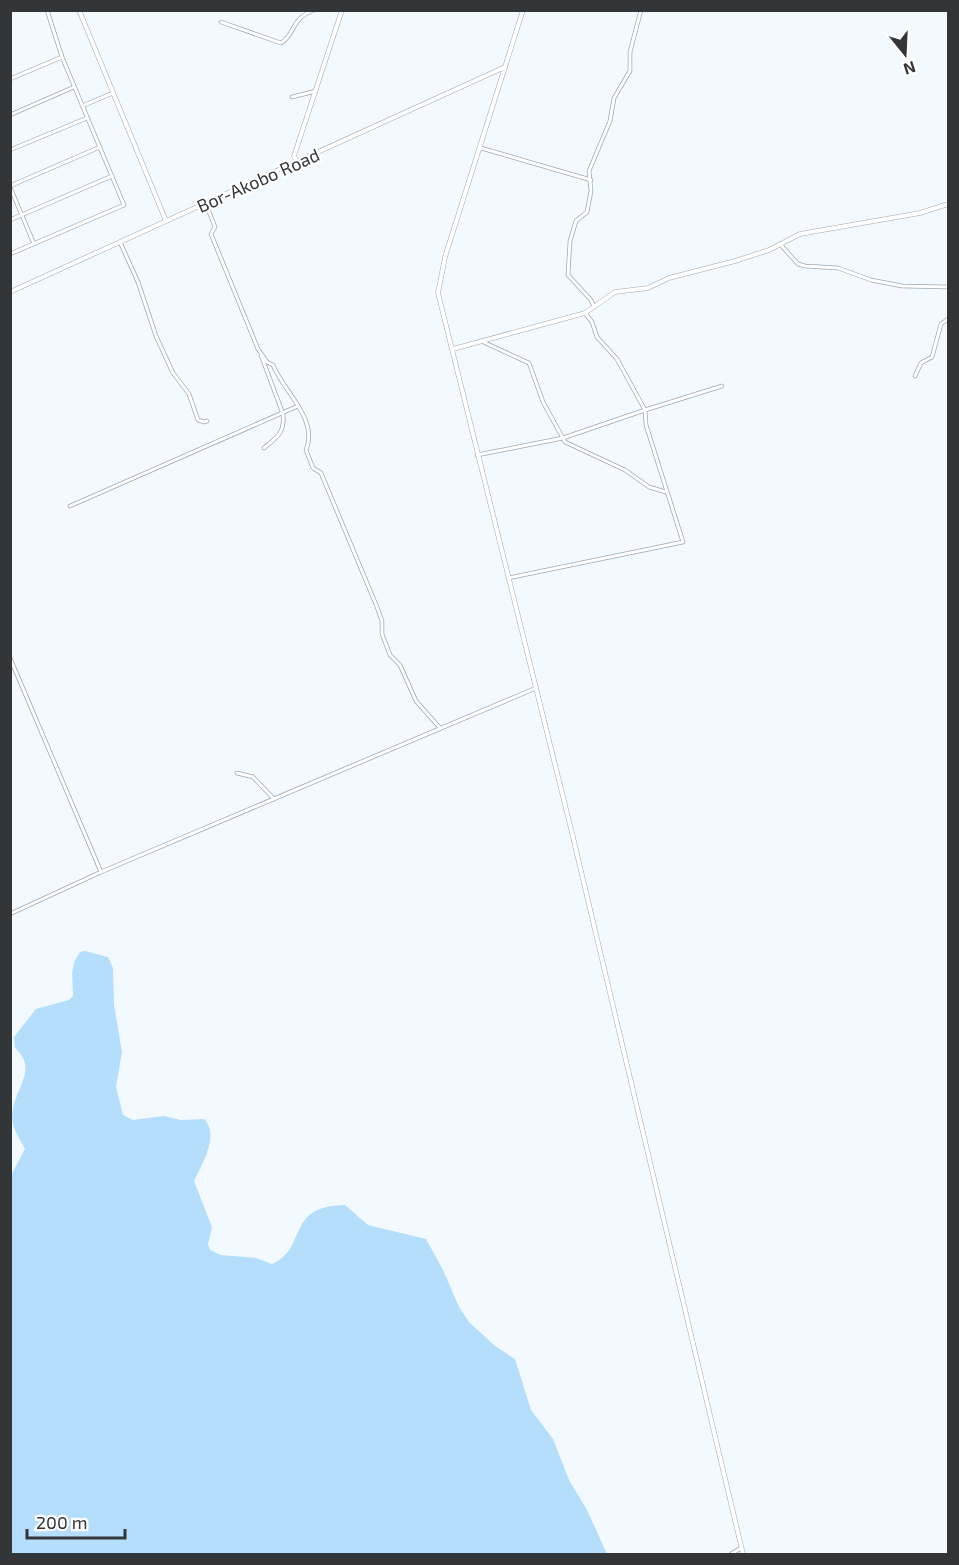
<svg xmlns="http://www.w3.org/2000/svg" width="959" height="1565" font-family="'Exo 2',sans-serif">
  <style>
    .green { fill: #b5defd }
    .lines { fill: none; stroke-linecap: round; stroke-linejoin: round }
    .street-casing { stroke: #9ea8b0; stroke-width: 4.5 }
    .secondary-casing { stroke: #9ea8b0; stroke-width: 5 }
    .street { stroke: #fff; stroke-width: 3 }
    .secondary { stroke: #fff; stroke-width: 4 }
    .labels { text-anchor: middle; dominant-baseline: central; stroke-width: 4.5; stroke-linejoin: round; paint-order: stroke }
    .street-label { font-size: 18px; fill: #323639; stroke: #fff }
  </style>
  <rect width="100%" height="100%" fill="#f3faff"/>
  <path class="green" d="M85,951L108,957L113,968L114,1005L122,1052L116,1087L123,1115L133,1120L164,1116L181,1120L204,1119C220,1135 202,1164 194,1181L212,1227L208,1244L210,1250L221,1255L256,1258L272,1264C309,1248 284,1206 345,1205L368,1225L426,1239L443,1270L459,1307L469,1322L495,1346L515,1359L531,1410L553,1439L569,1480L587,1510L607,1554H11L10,1177L25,1149C20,1139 13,1130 12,1118C12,1090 40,1070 15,1048L14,1037L36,1009L69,1000L73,996L72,973L74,962L80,952Z"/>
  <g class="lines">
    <g class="street-casing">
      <g id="street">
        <path d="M221,22L281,43C296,34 290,19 314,10"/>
        <polyline points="10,79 62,57"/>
        <polyline points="292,97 316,91"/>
        <polyline points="82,106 113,93"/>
        <polyline points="10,115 74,87"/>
        <polyline points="481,148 591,180"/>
        <polyline points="10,150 87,118"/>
        <polyline points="10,186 100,147"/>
        <polyline points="10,187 34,244"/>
        <polyline points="206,204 215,227 211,234 258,349"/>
        <polyline points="10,220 112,176"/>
        <polyline points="120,242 138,282 156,336 173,373 189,394 198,420 204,422 207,421"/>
        <polyline points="780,244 798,264 805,266 838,268 871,280 902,286 948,287"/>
        <polyline points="10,254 124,205 62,57 47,10"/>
        <polyline points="594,307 591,300 568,275 570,241 576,221 587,212 591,191 589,171 610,121 614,98 630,71 630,52 641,10"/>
        <polyline points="585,313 592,322 597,337 617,359 645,410 722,386"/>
        <polyline points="481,341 529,363 543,402 565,442 625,470 649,487 666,492"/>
        <path d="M258,349L267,362L273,365C283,391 319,419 306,450L313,468L321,473L377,607L382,621V634L390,655L400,665L416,701L440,728"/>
        <path d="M261,355L283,414C285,433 277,437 264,448"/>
        <polyline points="915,376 921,363 932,357 941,324 948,319"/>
        <polyline points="477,455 563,438 645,410 646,425 683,542 508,578"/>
        <polyline points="70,506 298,406"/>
        <polyline points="10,658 101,872"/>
        <polyline points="237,773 253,777 274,799"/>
        <polyline points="10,914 101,872 536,688"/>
        <polyline points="731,1554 741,1548"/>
      </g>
    </g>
    <g class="secondary-casing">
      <g id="secondary">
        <polyline points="79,10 166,221"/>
        <polyline points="523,10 445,257 438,293 572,833 743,1554"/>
        <polyline points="297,162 294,156 342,10"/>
        <polyline points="10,292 505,67"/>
        <polyline points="453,349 585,313 615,292 648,288 669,278 735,261 769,250 800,234 920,213 948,204"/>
      </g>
    </g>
    <use href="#street" class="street"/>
    <use href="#secondary" class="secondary"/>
  </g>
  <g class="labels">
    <g class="street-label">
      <text transform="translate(258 180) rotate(-24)">Bor-Akobo Road</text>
    </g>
  </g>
  <rect width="959" height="1565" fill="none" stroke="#323639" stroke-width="24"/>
  <g transform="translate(905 54) rotate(162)" stroke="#ffffff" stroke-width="4.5" paint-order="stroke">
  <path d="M0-4.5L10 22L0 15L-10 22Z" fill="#323639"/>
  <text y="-9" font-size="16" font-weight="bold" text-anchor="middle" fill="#323639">N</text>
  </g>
  <path d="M27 1529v9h98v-9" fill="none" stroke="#323639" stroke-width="3"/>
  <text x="36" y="1529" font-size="18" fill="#323639" stroke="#ffffff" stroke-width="4.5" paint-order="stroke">200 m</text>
</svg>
